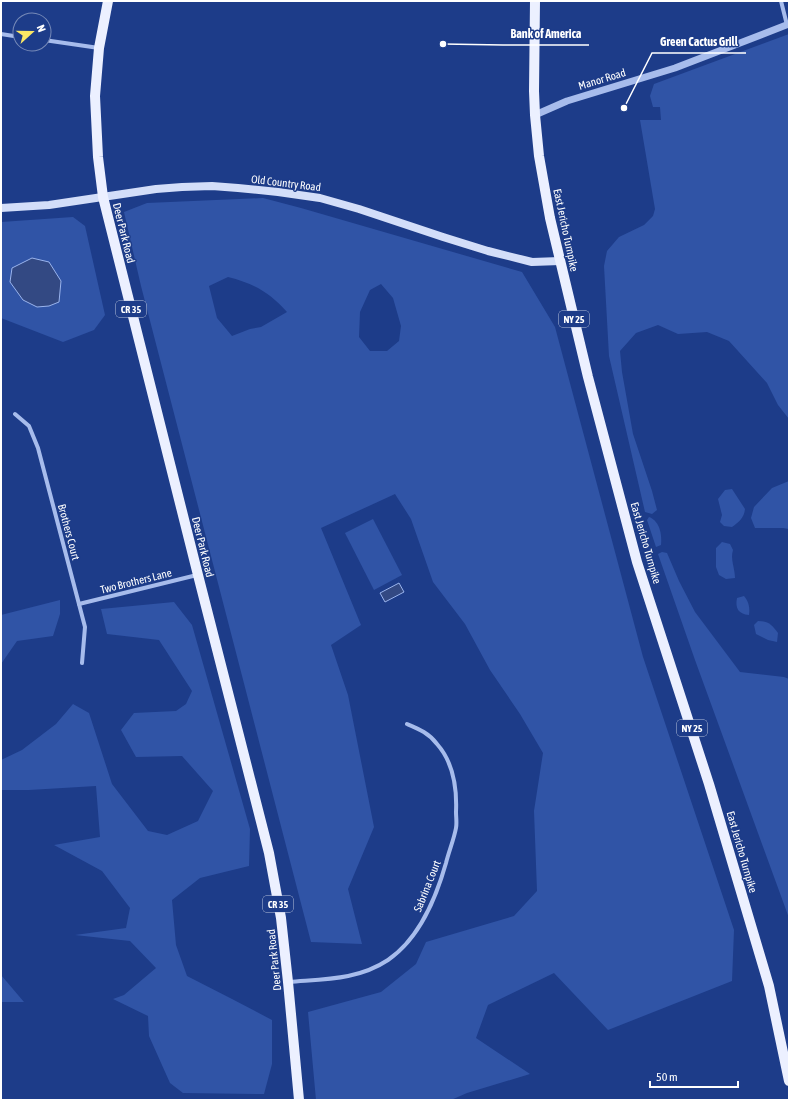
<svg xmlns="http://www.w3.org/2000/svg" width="790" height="1101" font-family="'Asap Condensed',sans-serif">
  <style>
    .green { fill: #3054a6; fill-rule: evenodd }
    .water { fill: #334983; stroke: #9ab4ed }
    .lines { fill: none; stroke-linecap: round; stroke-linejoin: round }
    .minor { stroke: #a7bcec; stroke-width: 4 }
    .tertiary { stroke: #a7bcec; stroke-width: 7 }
    .secondary { stroke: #d3def9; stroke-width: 8 }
    .primary { stroke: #ecf0ff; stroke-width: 10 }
    .labels { text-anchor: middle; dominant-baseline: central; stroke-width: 3; stroke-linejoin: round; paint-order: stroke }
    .shield { fill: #1d3c89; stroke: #bbc4dc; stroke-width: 1 }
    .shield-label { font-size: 10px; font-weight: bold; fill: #fff }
    .street-label { font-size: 11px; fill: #fff; stroke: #1d3c89 }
    .leader { fill: none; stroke: #fff; stroke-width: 1.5 }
    .callout-dot { fill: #fff; stroke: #1d3c89; stroke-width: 1.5 }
    .callout-label { font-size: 12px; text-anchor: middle; font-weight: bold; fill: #fff; stroke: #1d3c89; stroke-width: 3; stroke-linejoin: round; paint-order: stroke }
  </style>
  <rect width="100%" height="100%" fill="#1d3c89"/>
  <g class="green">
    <polygon points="789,34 789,419 778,405 767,383 729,341 707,332 678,334 658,325 636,333 620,351 622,372 633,434 652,491 657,510 652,514 645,512 609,356 604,266 607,251 619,237 644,225 653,216 655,209 640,120 661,120 660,107 653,107 650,96 654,84"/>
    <path d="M263,198L301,208L522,272L555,327L643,657L734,930L732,981L608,1030L554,973L488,1005L476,1038L530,1074L467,1093L451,1100H316L308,1012L381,992L416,964L426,942L514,916L537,891L534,811L543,753L520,714L490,670L465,624L433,582L411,519L395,494L321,528L361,625L331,645L348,695L374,827L348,889L362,944L311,942L141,286L124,212L147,203ZM228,277C253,283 270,293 287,312L261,327L250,329L232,336L217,318L209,286ZM381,284L393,298L401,326L399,341L387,351H370L359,337L360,312L370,290Z"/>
    <polygon points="73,217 85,226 105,315 94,330 63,342 1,318 1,222"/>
    <polygon points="789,481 789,529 783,528 755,528 751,518 754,507 772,488"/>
    <path d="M732,489L745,509C744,518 739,522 732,527L724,526L720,522L722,515L718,499L725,490Z"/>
    <path d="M649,517C660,521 662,535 661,545L656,547L647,520Z"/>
    <polygon points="373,519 402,575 374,590 345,533"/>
    <path d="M722,542L730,544L733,550C730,559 735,568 735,578L726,579L719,575L716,567V548Z"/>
    <polygon points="662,552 667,553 679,581 695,612 740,672 784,677 789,679 789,918 695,660 658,554"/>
    <path d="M744,596C749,602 750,608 749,615C738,614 735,608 737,598Z"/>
    <polygon points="60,600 60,614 53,636 17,641 1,664 1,615"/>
    <polygon points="174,602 192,625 250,829 249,866 200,878 172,900 176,945 187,976 232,999 272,1020 272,1064 264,1094 183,1093 170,1083 149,1036 148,1016 113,999 124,995 156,968 130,941 75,935 126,928 130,908 102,871 54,845 100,837 96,786 29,790 1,790 1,760 22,750 56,724 73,704 89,713 112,784 148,831 167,835 198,821 213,791 182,756 136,757 121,730 134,713 176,711 186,704 192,691 159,640 107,634 101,609"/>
    <path d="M758,621C769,621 772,625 778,633L777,642L768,640L756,634L754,625Z"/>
    <polygon points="1,975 24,1002 1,1002"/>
  </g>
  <g class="water">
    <polygon points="32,258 49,262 61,281 59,302 49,306 37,307 23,300 10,282 12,268"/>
    <polygon points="399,583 404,592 385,602 380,593"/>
  </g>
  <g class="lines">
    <g class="minor">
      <polyline points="781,1 787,25"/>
      <polyline points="1,34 20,37"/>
      <polyline points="44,40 99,48"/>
      <polyline points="15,414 29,426 38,448 85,627 82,663"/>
      <polyline points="79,604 197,575"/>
      <path d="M289,982C324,979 358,980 388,960C420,938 436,898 446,863C449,851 454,839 456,828C457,823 456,817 456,812C457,789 453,762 437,744C429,733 419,729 407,724"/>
    </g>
    <polyline class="tertiary" points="535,115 567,101 675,68 789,24"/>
    <polyline class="secondary" points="1,208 49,205 156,189 182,187 212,186 238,188 278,192 320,198 359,209 443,237 488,251 532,262 560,261"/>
    <g class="primary">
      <polyline points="108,1 99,48 95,96 98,157 103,197 198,575 269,853 281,918 288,982 299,1100"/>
      <polyline points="535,1 534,91 535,115 539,156 550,218 588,377 637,562 709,784 769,986 789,1081"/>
    </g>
  </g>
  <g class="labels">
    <g class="shield">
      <rect x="116" y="301" width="30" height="16" rx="3"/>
      <rect x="559" y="311" width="30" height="16" rx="3"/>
      <rect x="677" y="720" width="30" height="16" rx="3"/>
      <rect x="263" y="896" width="30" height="16" rx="3"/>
    </g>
    <g class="shield-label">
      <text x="131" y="309">CR 35</text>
      <text x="574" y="319">NY 25</text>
      <text x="692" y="728">NY 25</text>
      <text x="278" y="904">CR 35</text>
    </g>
    <g class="street-label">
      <text transform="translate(602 79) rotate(-17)">Manor Road</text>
      <text transform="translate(286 183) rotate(7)">Old Country Road</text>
      <text transform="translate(566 230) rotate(78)">East Jericho Turnpike</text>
      <text transform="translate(124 233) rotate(76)">Deer Park Road</text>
      <text transform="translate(69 532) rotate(75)">Brothers Court</text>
      <text transform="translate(646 543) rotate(74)">East Jericho Turnpike</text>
      <text transform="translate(203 547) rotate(76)">Deer Park Road</text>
      <text transform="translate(136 581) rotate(-14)">Two Brothers Lane</text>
      <text transform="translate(742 852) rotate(74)">East Jericho Turnpike</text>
      <text transform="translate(427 886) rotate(-68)">Sabrina Court</text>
      <text transform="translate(274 960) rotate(-96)">Deer Park Road</text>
    </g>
  </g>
  <path class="leader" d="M443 44L503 45H589M624 108L652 53H746"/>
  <g class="callout-dot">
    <circle cx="443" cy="44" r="4"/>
    <circle cx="624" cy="108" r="4"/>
  </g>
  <g class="callout-label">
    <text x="546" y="38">Bank of America</text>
    <text x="699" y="46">Green Cactus Grill</text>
  </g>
  <rect width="790" height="1101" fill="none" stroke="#ffffff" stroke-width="4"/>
  <g transform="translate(32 32) rotate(69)"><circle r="19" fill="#1d3c89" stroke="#778ab8"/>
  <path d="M0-3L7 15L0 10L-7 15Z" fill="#fbe765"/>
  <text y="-6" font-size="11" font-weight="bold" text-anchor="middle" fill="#ffffff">N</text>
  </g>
  <path d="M650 1081v6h88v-6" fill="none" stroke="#ffffff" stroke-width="2"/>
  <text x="656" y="1081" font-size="12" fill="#ffffff" stroke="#1d3c89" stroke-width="3" paint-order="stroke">50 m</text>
</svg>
